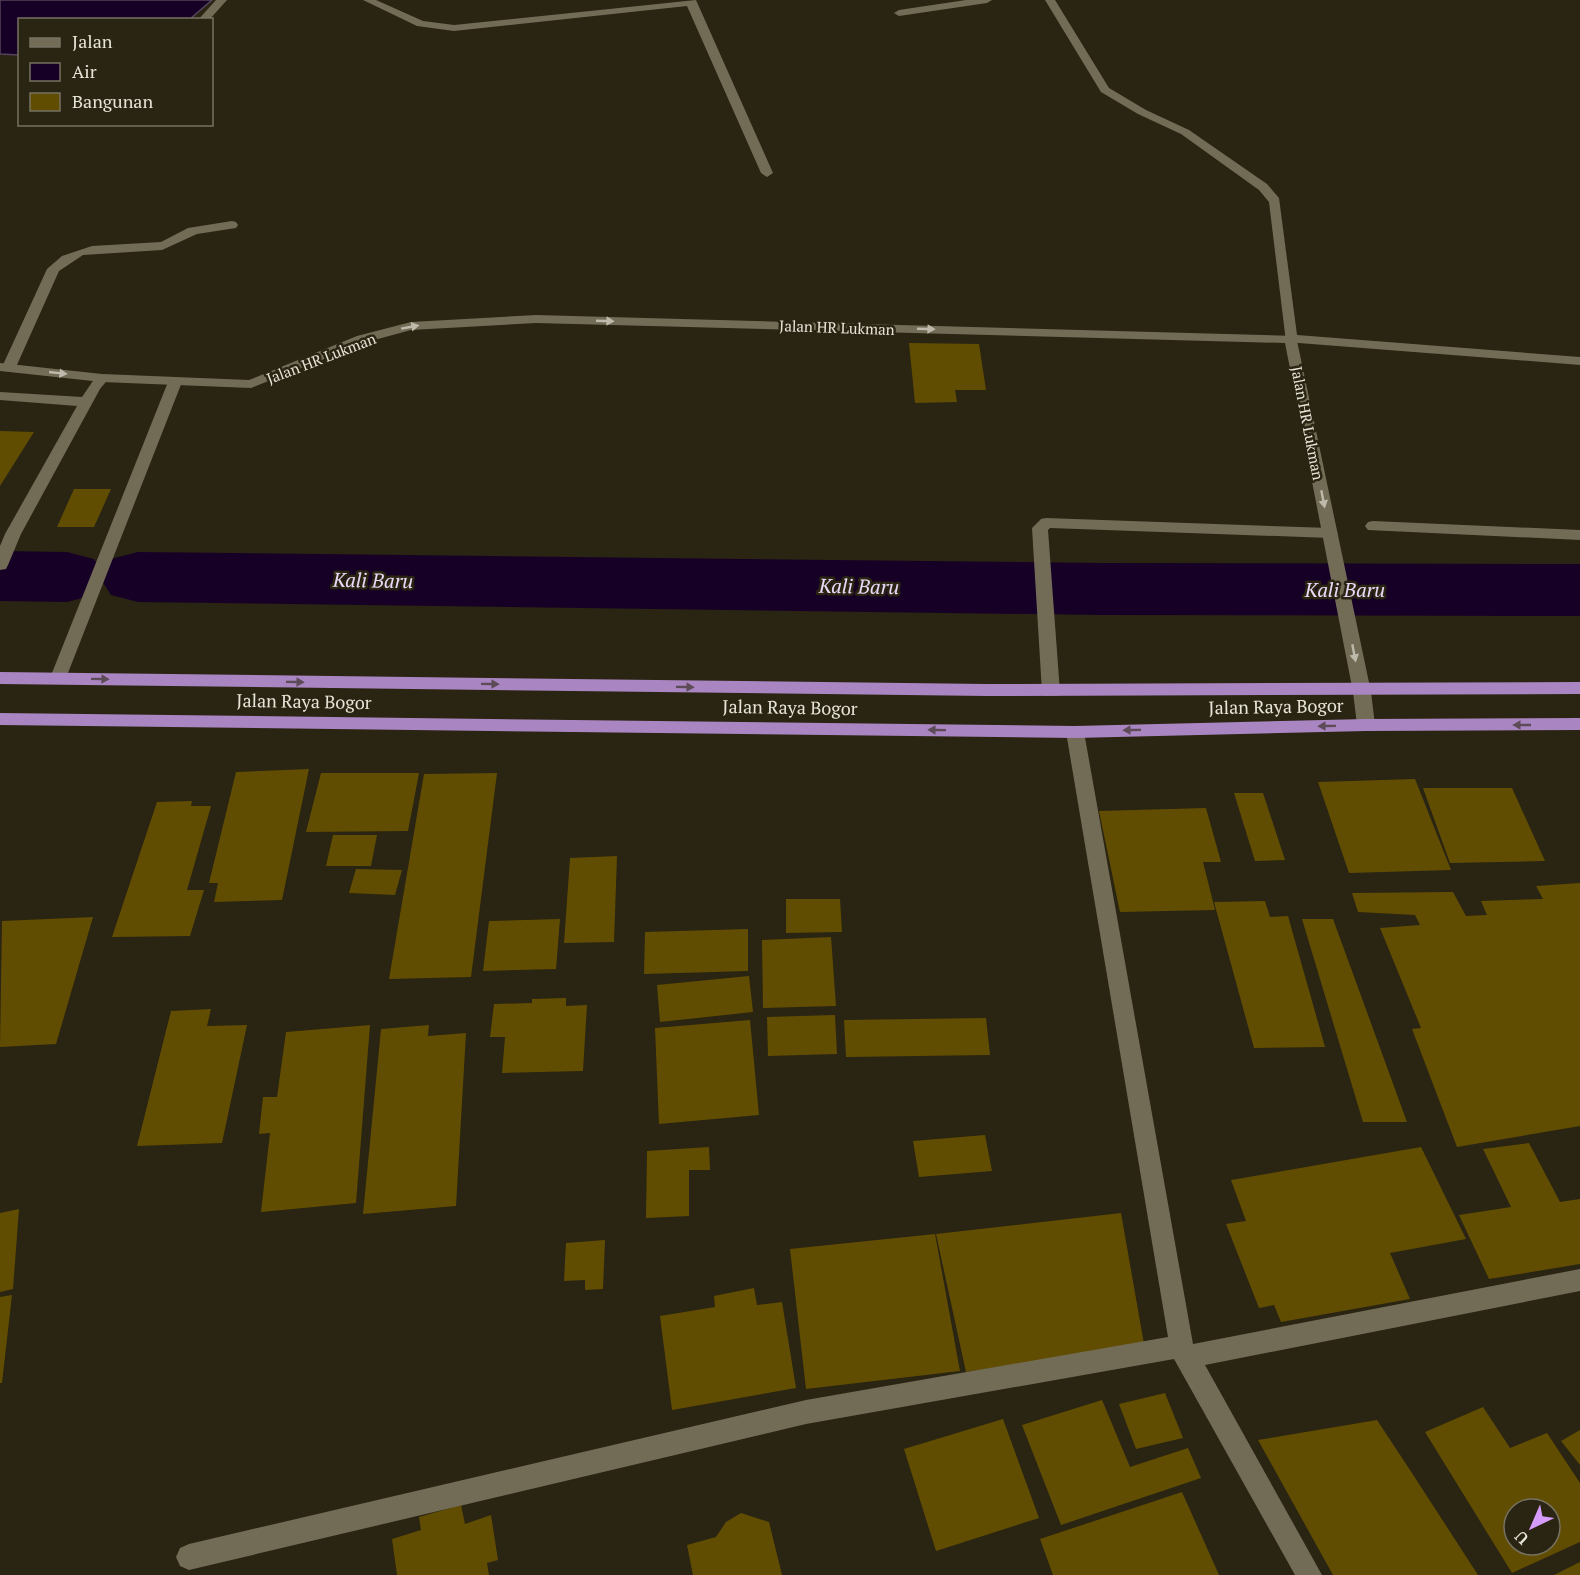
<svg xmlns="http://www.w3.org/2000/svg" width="1580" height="1575" font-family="'PT Serif',serif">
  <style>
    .water { fill: #170026; stroke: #55445b; stroke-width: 1.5 }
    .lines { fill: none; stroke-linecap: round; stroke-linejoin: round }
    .river { fill: #170026; fill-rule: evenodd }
    .building { fill: #614d02; fill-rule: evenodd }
    .lane { fill: #726c57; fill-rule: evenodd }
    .street { fill: #726c57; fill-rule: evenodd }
    .secondary { fill: #726c57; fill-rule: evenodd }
    .highway { fill: #a985c1; fill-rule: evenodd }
    .oneway { fill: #bebaab }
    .oneway2 { fill: #5d4b58 }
    .labels { text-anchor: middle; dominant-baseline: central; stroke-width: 5; stroke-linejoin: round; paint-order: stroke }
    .far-street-label { font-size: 15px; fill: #e7e4d8; stroke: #2a2412 }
    .street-label { font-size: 18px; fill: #e7e4d8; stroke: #2a2412 }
    .water-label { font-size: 20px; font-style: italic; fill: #ebd9f9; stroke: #2a2412 }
  </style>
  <rect width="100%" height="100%" fill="#2a2412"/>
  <polygon class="water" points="0,0 212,0 190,19 20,20 19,55 0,54"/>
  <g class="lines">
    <polygon class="river" points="0,551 67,552 94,559 103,573 111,559 138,552 1100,563 1580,564 1580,616 1100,615 138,602 111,595 102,581 94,595 67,602 0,601"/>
  </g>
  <g class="building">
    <polygon points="909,343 979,344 986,390 955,390 957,402 915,403"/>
    <polygon points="0,431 34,432 0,486"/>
    <polygon points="74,489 111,489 94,527 57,527"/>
    <polygon points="309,769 282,900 214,902 218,883 209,883 236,772"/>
    <polygon points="321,773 419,773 408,831 306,832"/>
    <polygon points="497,773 471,977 389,979 424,774"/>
    <polygon points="1415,779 1451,870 1349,873 1318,782"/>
    <polygon points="1423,788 1512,788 1545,861 1450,863"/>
    <polygon points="1234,793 1263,793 1285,860 1255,861"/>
    <polygon points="192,801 191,806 211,806 187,890 204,890 190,936 112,937 157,802"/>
    <polygon points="1206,808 1221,862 1203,862 1215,910 1120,912 1099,811"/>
    <polygon points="333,835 377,835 371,866 326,866"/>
    <polygon points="617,856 614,942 564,943 570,858"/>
    <polygon points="356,869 402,870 395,895 349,893"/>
    <polygon points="1580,883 1580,1126 1457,1147 1412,1029 1421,1028 1380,928 1420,925 1415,915 1358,912 1352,893 1453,892 1466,916 1487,915 1481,901 1543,899 1536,886"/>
    <polygon points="786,899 840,899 842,932 786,933"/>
    <polygon points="1265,901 1270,917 1288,916 1325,1047 1254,1048 1214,902"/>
    <polygon points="93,917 56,1044 0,1047 2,921"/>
    <polygon points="560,919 556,969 483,971 489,921"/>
    <polygon points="1302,919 1333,919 1407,1122 1363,1122"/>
    <polygon points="748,929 748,971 644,974 645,932"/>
    <polygon points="831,937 836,1006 763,1008 762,940"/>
    <polygon points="749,976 753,1012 660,1022 657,985"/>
    <polygon points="566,998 566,1006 587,1005 583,1071 502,1073 505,1037 490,1037 494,1004 532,1003 532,999"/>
    <polygon points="211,1009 207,1026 247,1025 222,1143 137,1146 171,1011"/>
    <polygon points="835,1015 837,1054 768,1056 767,1017"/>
    <polygon points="986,1018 990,1055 846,1057 844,1020"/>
    <polygon points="750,1020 759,1115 659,1124 655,1028"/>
    <polygon points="370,1025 356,1203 261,1212 270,1133 259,1134 263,1097 277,1097 286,1032"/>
    <polygon points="429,1025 428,1036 466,1033 456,1206 363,1214 381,1029"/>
    <polygon points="985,1135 992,1171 919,1177 913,1141"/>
    <polygon points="1529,1143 1560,1202 1580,1199 1580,1264 1489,1279 1459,1215 1511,1207 1483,1149"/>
    <polygon points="709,1147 710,1170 689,1170 689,1216 646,1218 647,1151"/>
    <polygon points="1421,1147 1466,1239 1390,1253 1410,1299 1281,1322 1274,1305 1259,1308 1226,1224 1246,1221 1231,1180"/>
    <polygon points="19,1209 13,1289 0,1292 0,1213"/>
    <polygon points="1121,1213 1144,1344 966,1372 936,1234"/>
    <polygon points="935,1234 960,1371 806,1389 790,1249"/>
    <polygon points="605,1240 603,1289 585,1290 585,1280 564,1281 566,1243"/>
    <polygon points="754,1288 757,1305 782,1302 796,1388 672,1410 660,1316 715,1307 714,1296"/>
    <polygon points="12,1295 2,1383 0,1383 0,1297"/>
    <polygon points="1165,1393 1183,1438 1136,1449 1119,1404"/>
    <polygon points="1102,1400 1130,1467 1188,1448 1201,1478 1061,1525 1022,1425"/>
    <path d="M1483,1407L1510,1448L1547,1433L1580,1483V1542L1512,1573L1425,1432ZM1514,1509H1550V1545H1514Z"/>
    <polygon points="1003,1419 1039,1518 936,1551 904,1449"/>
    <polygon points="1377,1420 1410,1470 1478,1575 1333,1575 1258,1440"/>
    <polygon points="1580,1430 1580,1465 1561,1441"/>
    <polygon points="1182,1492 1219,1575 1053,1575 1040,1539"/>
    <polygon points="461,1505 465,1524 491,1515 498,1560 487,1563 489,1575 397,1575 392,1539 421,1530 419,1517"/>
    <polygon points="741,1513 769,1522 782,1575 693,1575 687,1545 716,1537 726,1522"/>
    <polygon points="1580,1562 1580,1575 1554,1575"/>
  </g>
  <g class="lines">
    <g class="lane">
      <polygon points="363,0 376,0 423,21 454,25 696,0 773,173 767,177 761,173 687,6 454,31 417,26"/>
      <polygon points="102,374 109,378 100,389 21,534 8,565 6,569 0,570 0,546 5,534 77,406 0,400 0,392 82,397 97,375"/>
      <polygon points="1046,518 1330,528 1338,533 1330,538 1050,528 1048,530 1060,692 1057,696 1045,696 1042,692 1032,528 1041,519"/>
      <polygon points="1373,521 1580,530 1580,540 1368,530 1365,526 1368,522"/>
    </g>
    <g class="street">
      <polygon points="216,0 227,0 209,20 198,20"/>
      <polygon points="966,0 992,0 987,3 899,16 894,13 899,10"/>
      <polygon points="1045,0 1055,0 1109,88 1146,110 1189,130 1267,184 1279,198 1297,335 1580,357 1580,365 1286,342 1269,202 1259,190 1181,134 1138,114 1101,92"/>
      <polygon points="232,221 236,222 238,225 236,228 197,234 162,250 83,255 59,271 16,367 9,371 2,367 47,269 62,256 92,246 161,242 188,228"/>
      <polygon points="175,378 182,382 66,678 64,682 52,682 50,678 168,382"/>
      <polygon points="1075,726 1081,727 1084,732 1193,1344 1580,1269 1580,1291 1205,1365 1322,1575 1295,1575 1174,1359 806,1424 189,1570 180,1566 176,1557 180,1548 189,1544 806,1400 1168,1337 1066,732 1069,727"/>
    </g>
    <polygon class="secondary" points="536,315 1296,336 1371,692 1375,725 1372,729 1366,731 1360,729 1357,725 1353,692 1285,343 536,323 411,330 367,342 251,388 102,382 0,371 0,363 102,374 249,380 357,336 411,322"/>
    <g class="highway">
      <polygon points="0,672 987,684 1580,682 1580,694 987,696 0,684"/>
      <polygon points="0,713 1075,726 1366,719 1580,718 1580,730 1366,731 1075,738 0,725"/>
    </g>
  </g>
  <defs><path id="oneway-solid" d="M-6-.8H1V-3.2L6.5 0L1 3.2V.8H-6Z" transform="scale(1.5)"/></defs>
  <g class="oneway">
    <use href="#oneway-solid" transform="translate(605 321) rotate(2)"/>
    <use href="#oneway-solid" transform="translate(410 327) rotate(-10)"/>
    <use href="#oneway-solid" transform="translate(926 329) rotate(2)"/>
    <use href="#oneway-solid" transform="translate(58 373) rotate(6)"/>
    <use href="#oneway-solid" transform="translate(1323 499) rotate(79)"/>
    <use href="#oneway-solid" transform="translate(1354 653) rotate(79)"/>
  </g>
  <g class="oneway2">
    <use href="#oneway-solid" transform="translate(100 679) rotate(1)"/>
    <use href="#oneway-solid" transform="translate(295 682) rotate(1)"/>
    <use href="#oneway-solid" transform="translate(490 684) rotate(1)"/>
    <use href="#oneway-solid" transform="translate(685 687) rotate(1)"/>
    <use href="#oneway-solid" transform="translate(1522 725) rotate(180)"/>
    <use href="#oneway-solid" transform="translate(1327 726) rotate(179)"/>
    <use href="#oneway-solid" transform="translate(937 730) rotate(-179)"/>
    <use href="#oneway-solid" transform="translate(1132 730) rotate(179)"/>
  </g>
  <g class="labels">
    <g class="far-street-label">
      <text transform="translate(837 327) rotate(2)">Jalan HR Lukman</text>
      <text transform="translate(321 358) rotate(-21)">Jalan HR Lukman</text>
      <text transform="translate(1308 423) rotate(79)">Jalan HR Lukman</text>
    </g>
    <g class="street-label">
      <text transform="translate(304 701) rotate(1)">Jalan Raya Bogor</text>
      <text transform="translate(1276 706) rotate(-1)">Jalan Raya Bogor</text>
      <text transform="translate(790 707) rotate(1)">Jalan Raya Bogor</text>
    </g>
    <g class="water-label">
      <text transform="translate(373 580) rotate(1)">Kali Baru</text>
      <text transform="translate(859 586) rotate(1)">Kali Baru</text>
      <text x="1345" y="589">Kali Baru</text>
    </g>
  </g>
  <rect x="18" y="18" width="195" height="108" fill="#2a2412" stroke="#767161" stroke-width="1.5"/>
  <rect x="30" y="38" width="30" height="9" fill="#726c57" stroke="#767161" stroke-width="1.5"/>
  <text x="72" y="48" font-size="18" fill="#e7e4d8">Jalan</text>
  <rect x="30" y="63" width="30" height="18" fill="#170026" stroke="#767161" stroke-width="1.5"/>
  <text x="72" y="78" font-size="18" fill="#e7e4d8">Air</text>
  <rect x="30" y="93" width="30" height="18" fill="#614d02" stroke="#767161" stroke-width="1.5"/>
  <text x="72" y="108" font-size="18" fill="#e7e4d8">Bangunan</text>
  <g transform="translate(1532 1527) rotate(224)"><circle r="28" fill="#2a2412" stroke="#767161" stroke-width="1.5"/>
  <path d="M0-4.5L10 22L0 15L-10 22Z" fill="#d59cfb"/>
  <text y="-9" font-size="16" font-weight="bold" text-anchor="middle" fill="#e7e4d8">U</text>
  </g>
</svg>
